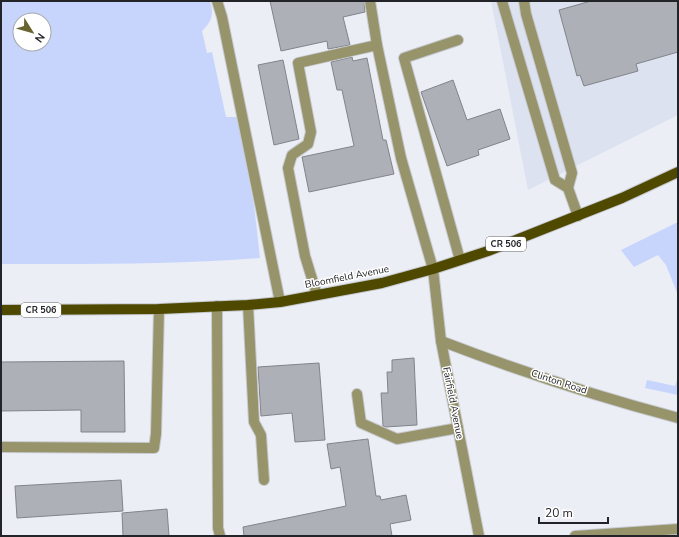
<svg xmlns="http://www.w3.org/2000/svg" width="679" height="537" font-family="'Nunito Sans',sans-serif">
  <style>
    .built { fill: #dde2f0 }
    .green { fill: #c7d5fd; fill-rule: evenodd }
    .building { fill: #adb0b6; stroke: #81848a }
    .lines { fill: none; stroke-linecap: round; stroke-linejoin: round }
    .service-casing { stroke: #c7cad0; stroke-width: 12 }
    .tertiary-casing { stroke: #c7cad0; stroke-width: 12 }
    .primary-casing { stroke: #c7cad0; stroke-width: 12 }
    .service { stroke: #97946b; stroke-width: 10 }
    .tertiary { stroke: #97946b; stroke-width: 10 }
    .primary { stroke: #4f4900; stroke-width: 10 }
    .labels { text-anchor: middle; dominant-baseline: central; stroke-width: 3; stroke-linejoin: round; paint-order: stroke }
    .shield { fill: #fff; stroke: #656668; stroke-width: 1 }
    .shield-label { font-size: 9px; font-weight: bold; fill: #232427 }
    .street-label { font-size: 10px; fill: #232427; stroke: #fff }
  </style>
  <rect width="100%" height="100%" fill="#ebeef5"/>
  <polygon class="built" points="491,1 678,1 678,115 528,190"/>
  <g class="green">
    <path d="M1,1H210C214,15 212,21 202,31L207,53L212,52L226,117H237L254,205L260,258C174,265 87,264 1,264ZM20,20H44V44H20Z"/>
    <polygon points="678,222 678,295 666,265 658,255 634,267 621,250"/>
    <polygon points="678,377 678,395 645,388 647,380 675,386"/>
  </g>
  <g class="building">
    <polygon points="270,1 364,1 365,12 343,17 350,45 328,49 327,41 281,51"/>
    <polygon points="591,1 678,1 678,52 636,64 638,71 584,86 580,75 577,76 559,10"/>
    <polygon points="352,57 353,61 367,58 383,140 386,140 394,174 309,192 302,157 354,146 342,90 337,90 331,62"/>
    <polygon points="283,60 299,139 274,145 258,65"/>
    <polygon points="453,80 467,120 500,109 510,139 478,150 479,155 447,166 421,92"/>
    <polygon points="414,358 417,425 385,427 383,426 381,393 388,393 387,372 392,372 392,360"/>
    <polygon points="124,361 125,432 81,432 81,410 1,411 1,362"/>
    <polygon points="319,363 325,440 295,442 292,413 261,416 258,367"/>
    <polygon points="368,439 376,496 380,496 381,500 406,495 411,520 390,524 392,536 244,536 243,527 346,506 340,467 331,469 327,444"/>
    <polygon points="121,480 123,511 17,518 15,486"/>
    <polygon points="167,509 169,536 123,536 122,513"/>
  </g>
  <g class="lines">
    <g class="service-casing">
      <g id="service">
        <polyline points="217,1 222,17 280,302"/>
        <polyline points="370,1 377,45 401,158 433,269"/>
        <polyline points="502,1 555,180 568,188"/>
        <polyline points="524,1 526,14 572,173 568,188 578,216"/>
        <polyline points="458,40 404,58 460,260"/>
        <polyline points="317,295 305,256 288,168 292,155 308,144 311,132 298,63 377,45"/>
        <polyline points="248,305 254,422 261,435 264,480"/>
        <polyline points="217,306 218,528 220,536"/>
        <polyline points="357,394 361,423 397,439 458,428"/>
        <polyline points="1,447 154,448 156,434 159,309"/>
        <polyline points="575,536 678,529"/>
      </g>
    </g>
    <g class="tertiary-casing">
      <g id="tertiary">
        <polyline points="433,269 441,341 479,536"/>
        <path d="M441,341C519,371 598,397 678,418"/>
      </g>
    </g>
    <g class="primary-casing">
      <polyline id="primary" points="1,310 159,309 248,305 280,302 382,283 433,269 488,251 622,198 678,172"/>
    </g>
    <use href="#service" class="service"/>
    <use href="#tertiary" class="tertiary"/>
    <use href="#primary" class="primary"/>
  </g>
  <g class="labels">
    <g class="shield">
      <rect x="486" y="237" width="40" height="14" rx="3"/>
      <rect x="21" y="303" width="40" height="14" rx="3"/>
    </g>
    <g class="shield-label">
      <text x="506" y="244">CR 506</text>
      <text x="41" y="310">CR 506</text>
    </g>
    <g class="street-label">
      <text transform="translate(347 277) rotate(-11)">Bloomfield Avenue</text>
      <text transform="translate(559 382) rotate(18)">Clinton Road</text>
      <text transform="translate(453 403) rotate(79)">Fairfield Avenue</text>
    </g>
  </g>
  <rect width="679" height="537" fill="none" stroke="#232427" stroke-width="4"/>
  <g transform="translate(32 32) rotate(127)"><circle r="19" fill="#ffffff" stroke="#a7a7a9"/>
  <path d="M0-3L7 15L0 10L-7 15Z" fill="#68632f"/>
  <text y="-6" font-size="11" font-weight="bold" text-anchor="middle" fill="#232427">N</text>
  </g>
  <path d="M539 517v6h69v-6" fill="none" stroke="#232427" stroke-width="2"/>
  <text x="545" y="517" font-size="12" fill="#232427" stroke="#ffffff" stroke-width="3" paint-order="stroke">20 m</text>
</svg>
